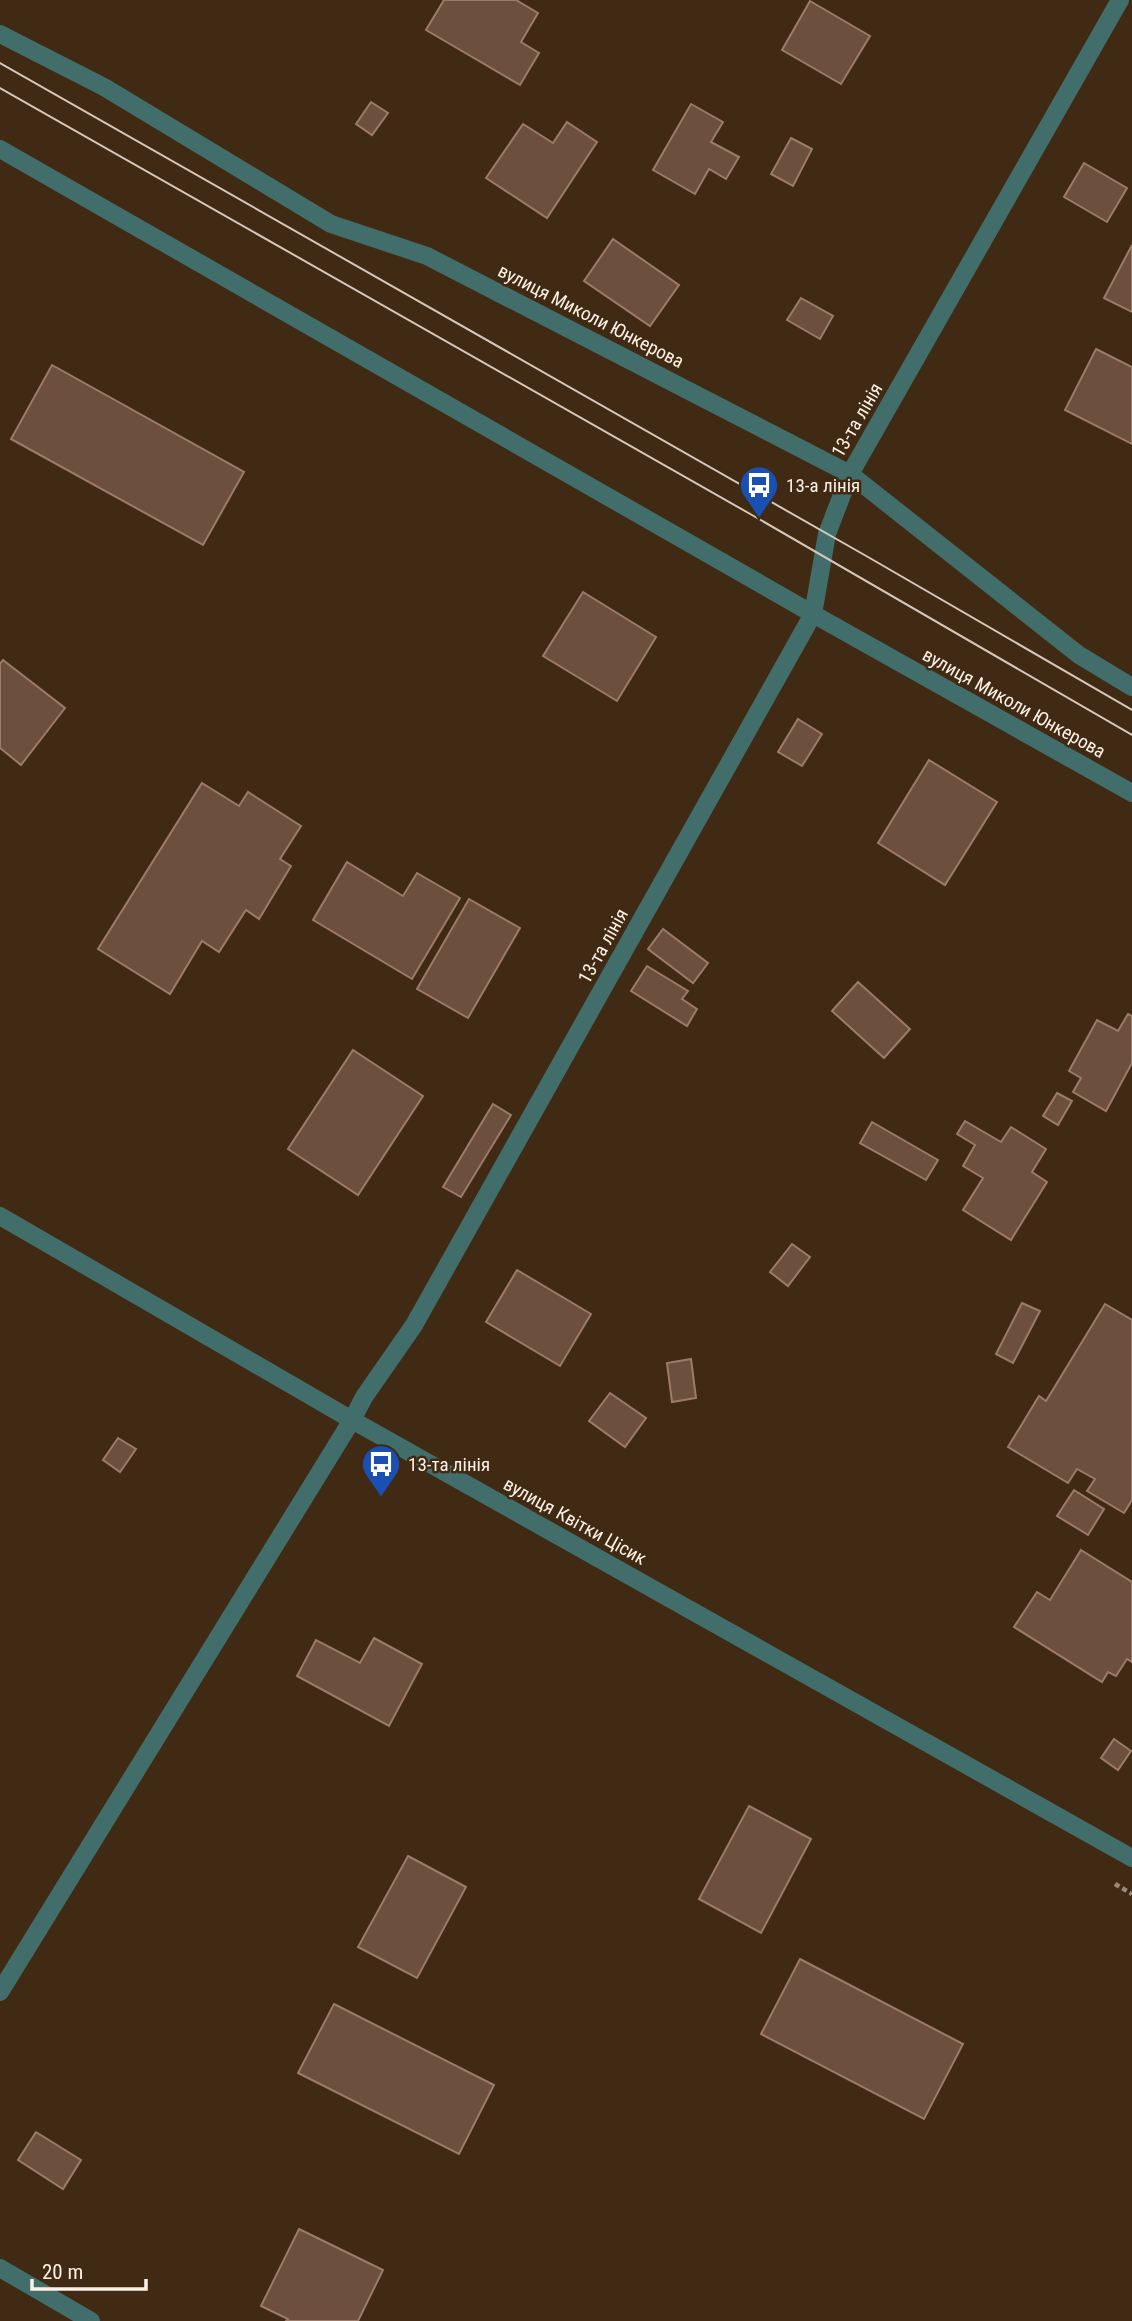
<svg xmlns="http://www.w3.org/2000/svg" width="1132" height="2321" font-family="'Roboto Condensed',sans-serif">
  <style>
    .building { fill: #6d4f3e; stroke: #9c7b69; stroke-width: 2 }
    .lines { fill: none; stroke-linecap: round; stroke-linejoin: round }
    .path { stroke: #9a8978; stroke-width: 4.5; stroke-dasharray: 5 3.5; stroke-linecap: butt }
    .minor { stroke: #416e6b; stroke-width: 18 }
    .tram { stroke: #d5c7ba; stroke-width: 2 }
    .labels { text-anchor: middle; dominant-baseline: central; stroke-width: 5; stroke-linejoin: round; paint-order: stroke }
    .street-label { font-size: 19px; fill: #fdf1e6; stroke: #402a13 }
    .poi-label { font-size: 19px; fill: #fdf1e6; stroke: #402a13; text-anchor: start }
  </style>
  <rect width="100%" height="100%" fill="#402a13"/>
  <g class="building">
    <polygon points="444,0 516,0 538,13 521,42 539,53 520,85 426,30"/>
    <polygon points="810,1 870,36 841,84 782,50"/>
    <polygon points="371,102 388,113 372,135 356,124"/>
    <polygon points="691,104 723,122 711,142 739,157 726,179 709,169 695,194 653,170"/>
    <polygon points="567,122 597,142 547,218 486,178 523,124 553,143"/>
    <polygon points="791,138 812,149 793,186 771,174"/>
    <polygon points="1084,163 1127,188 1107,222 1064,197"/>
    <polygon points="613,239 679,285 650,326 584,281"/>
    <polygon points="1132,245 1132,312 1104,298"/>
    <polygon points="801,298 833,316 820,339 787,320"/>
    <polygon points="1096,349 1132,367 1132,444 1065,410"/>
    <polygon points="52,365 244,472 203,545 11,439"/>
    <polygon points="583,592 656,637 617,701 543,656"/>
    <polygon points="3,660 65,708 21,765 0,748 0,664"/>
    <polygon points="798,719 822,734 802,766 778,752"/>
    <polygon points="929,760 997,802 945,885 878,843"/>
    <polygon points="202,783 239,806 248,792 301,826 280,859 291,866 259,919 246,910 219,952 202,941 170,994 98,949"/>
    <polygon points="347,862 403,896 417,873 460,898 412,979 313,920"/>
    <polygon points="469,899 520,928 468,1018 417,989"/>
    <polygon points="663,929 708,963 693,983 648,949"/>
    <polygon points="647,966 688,991 682,999 697,1009 687,1026 631,991"/>
    <polygon points="858,982 910,1029 884,1058 832,1011"/>
    <polygon points="1128,1014 1132,1016 1132,1063 1106,1111 1073,1092 1081,1078 1069,1071 1097,1020 1118,1031"/>
    <polygon points="353,1050 423,1096 358,1195 288,1149"/>
    <polygon points="1057,1093 1072,1101 1058,1125 1043,1116"/>
    <polygon points="493,1104 511,1115 461,1197 443,1187"/>
    <polygon points="965,1121 1001,1142 1011,1127 1046,1149 1032,1172 1047,1182 1011,1240 963,1210 983,1178 963,1166 975,1145 957,1134"/>
    <polygon points="872,1122 938,1160 926,1180 860,1143"/>
    <polygon points="792,1244 810,1257 788,1286 770,1272"/>
    <polygon points="517,1270 591,1314 560,1366 486,1322"/>
    <polygon points="1022,1303 1040,1311 1013,1363 996,1354"/>
    <polygon points="1105,1304 1132,1320 1132,1500 1124,1513 1087,1491 1095,1479 1077,1469 1068,1483 1008,1447 1039,1396 1046,1401"/>
    <polygon points="691,1359 696,1398 672,1402 667,1363"/>
    <polygon points="610,1393 646,1418 625,1447 589,1421"/>
    <polygon points="118,1438 136,1449 120,1472 103,1460"/>
    <polygon points="1074,1490 1104,1509 1088,1535 1057,1516"/>
    <polygon points="1081,1550 1132,1582 1132,1662 1127,1659 1116,1676 1108,1672 1102,1682 1014,1627 1037,1592 1050,1600"/>
    <polygon points="374,1638 422,1664 389,1726 297,1676 316,1640 360,1663"/>
    <polygon points="1114,1739 1131,1751 1118,1770 1101,1758"/>
    <polygon points="749,1806 811,1839 761,1933 699,1899"/>
    <polygon points="408,1856 466,1887 417,1978 358,1947"/>
    <polygon points="800,1959 963,2044 924,2119 761,2034"/>
    <polygon points="334,2004 494,2085 459,2154 298,2073"/>
    <polygon points="36,2132 81,2160 63,2189 18,2160"/>
    <polygon points="299,2229 383,2270 358,2321 286,2321 288,2319 261,2306"/>
  </g>
  <g class="lines">
    <polyline class="path" points="1115,1884 1132,1894"/>
    <g class="minor">
      <polyline points="0,34 104,87 331,224 427,256 850,474 1079,655 1132,687"/>
      <polyline points="0,149 813,614 1132,793"/>
      <polyline points="0,1216 352,1420 1132,1858"/>
      <polyline points="0,1992 352,1420 364,1397 414,1325 813,614 827,534 850,474 1120,0"/>
      <polyline points="0,2268 91,2321"/>
    </g>
    <g class="tram">
      <polyline points="0,63 868,557 1132,710"/>
      <polyline points="0,88 759,519 1132,735"/>
    </g>
  </g>
  <defs>
    <g id="bus-pin" transform="scale(2.0125)"><path d="M0 17L-7.5 6A9.5 9.5 0 1 1 7.5 6Z" fill="#1a4fb4" stroke="#402a13"/><path d="M-5-6H5V4H4V6H2V4H-2V6H-4V4H-5ZM-3.5-4V0h7V-4ZM-3.5 1.2v1.5H-2V1.2ZM2 1.2v1.5H3.5V1.2Z" fill="#fff"/></g>
  </defs>
  <g fill-rule="evenodd">
    <use href="#bus-pin" x="759" y="485"/>
    <use href="#bus-pin" x="381" y="1464"/>
  </g>
  <g class="labels">
    <g class="street-label">
      <text transform="translate(591 316) rotate(27)">вулиця Миколи Юнкерова</text>
      <text transform="translate(857 420) rotate(-60)">13-та лінія</text>
      <text transform="translate(1014 703) rotate(29)">вулиця Миколи Юнкерова</text>
      <text transform="translate(603 946) rotate(-61)">13-та лінія</text>
      <text transform="translate(575 1521) rotate(29)">вулиця Квітки Цісик</text>
    </g>
    <g class="poi-label">
      <text x="786" y="485">13-а лінія</text>
      <text x="408" y="1464">13-та лінія</text>
    </g>
  </g>
  <path d="M32 2279v10h114v-10" fill="none" stroke="#fdf1e6" stroke-width="3.5"/>
  <text x="42" y="2279" font-size="21" fill="#fdf1e6" stroke="#402a13" stroke-width="5" paint-order="stroke">20 m</text>
</svg>
